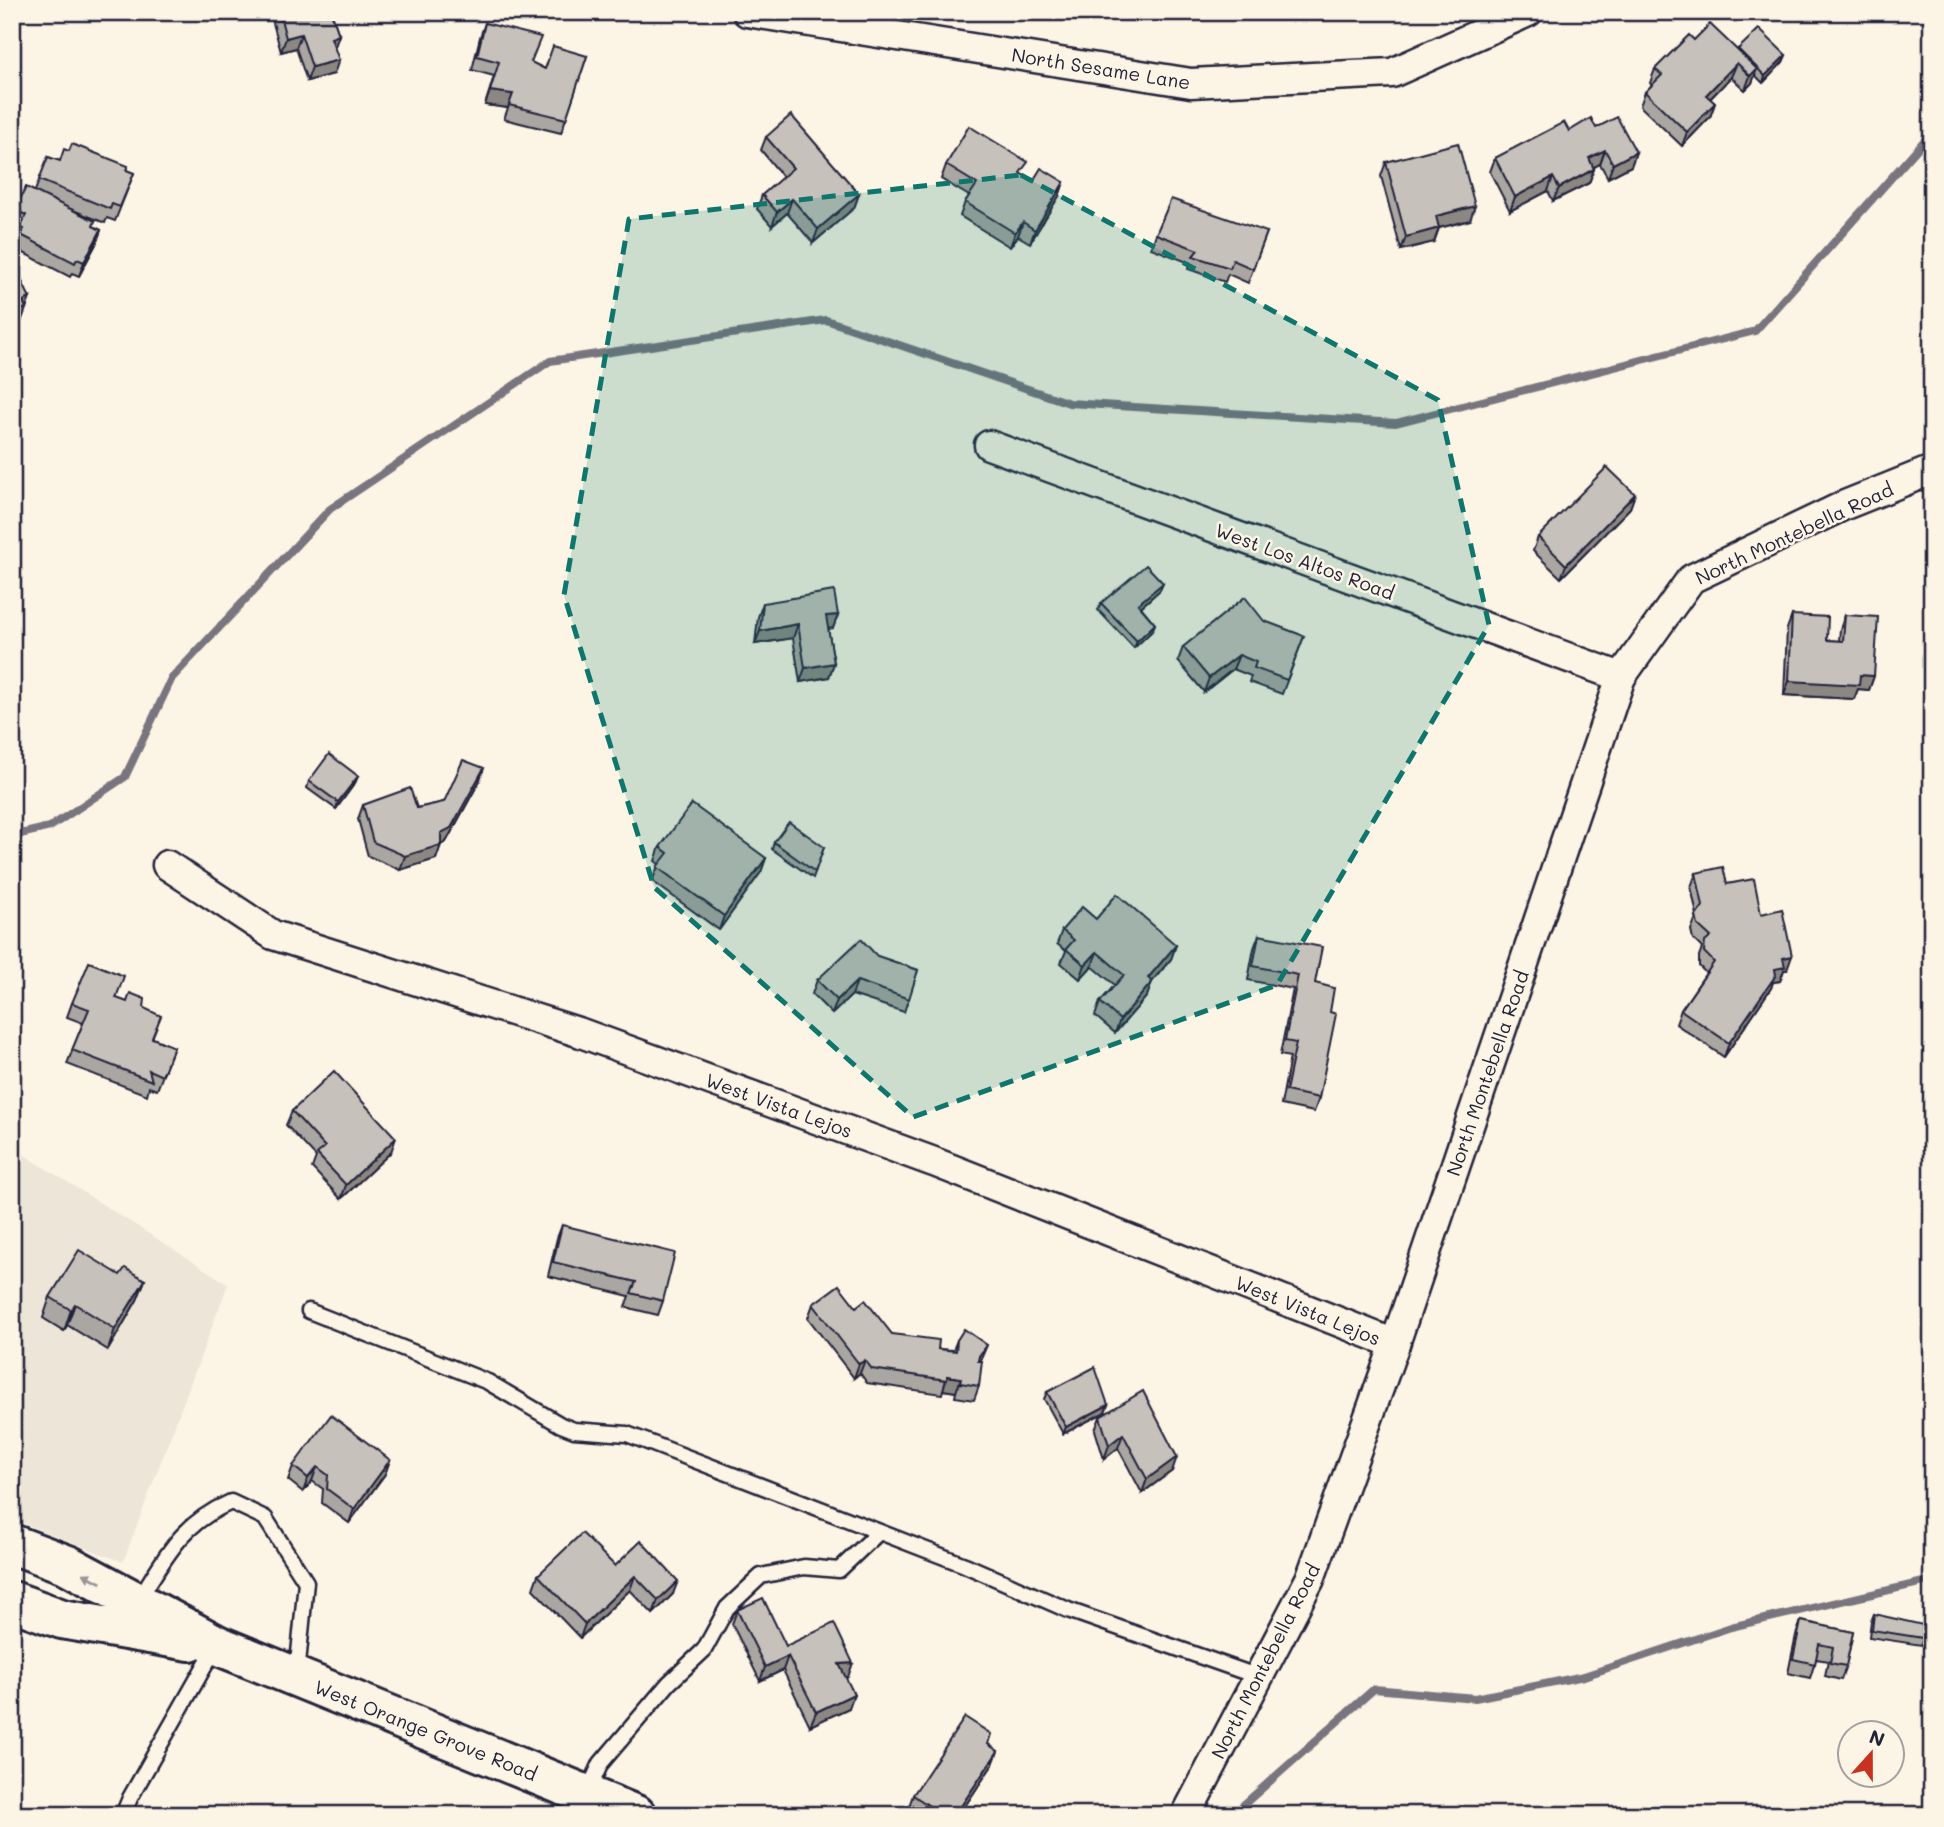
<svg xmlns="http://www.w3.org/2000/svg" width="1944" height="1827" font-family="Mali,sans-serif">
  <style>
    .built { fill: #ece5d8 }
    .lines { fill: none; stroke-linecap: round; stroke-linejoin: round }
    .stream { stroke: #78757e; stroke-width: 8 }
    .lane-casing { stroke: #22223b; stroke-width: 19 }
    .street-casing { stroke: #22223b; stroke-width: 33 }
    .primary-casing { stroke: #22223b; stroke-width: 44 }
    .lane { stroke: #fcf5e5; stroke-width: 14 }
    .street { stroke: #fcf5e5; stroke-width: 28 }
    .primary { stroke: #fcf5e5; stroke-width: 38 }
    .wall { fill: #aaa6a1; stroke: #22223b; stroke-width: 2 }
    .shaded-wall { fill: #8b8783; stroke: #22223b; stroke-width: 2 }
    .building { fill: #c6c1bb; stroke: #22223b; stroke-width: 2 }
    .oneway { fill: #9a9698 }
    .marked { fill: #0f766e; fill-opacity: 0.2; stroke: #0f766e; stroke-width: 5; stroke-dasharray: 14 9; stroke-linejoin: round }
    .labels { text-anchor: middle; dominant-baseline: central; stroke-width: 5; stroke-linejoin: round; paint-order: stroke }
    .street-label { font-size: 19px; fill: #22223b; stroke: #fcf5e5 }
  </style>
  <rect width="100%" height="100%" fill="#fcf5e5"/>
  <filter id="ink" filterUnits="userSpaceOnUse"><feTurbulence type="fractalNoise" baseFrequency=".0143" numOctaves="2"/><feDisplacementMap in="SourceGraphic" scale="14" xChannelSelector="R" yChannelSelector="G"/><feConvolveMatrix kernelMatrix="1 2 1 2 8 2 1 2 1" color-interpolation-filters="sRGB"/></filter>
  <g filter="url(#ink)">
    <polygon class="built" points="12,1147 228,1284 123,1562 12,1519"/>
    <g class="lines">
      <g class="stream">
        <polyline points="12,836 50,827 125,777 172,678 330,509 550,361 826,320 1069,403 1396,423 1755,331 1932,132"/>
        <polyline points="1232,1815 1374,1689 1475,1698 1584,1676 1731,1627 1932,1580"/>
      </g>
      <g class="lane-casing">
        <g id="lane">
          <polyline points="309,1311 488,1382 561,1425 574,1430 627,1434 965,1565 1068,1610 1259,1677"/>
          <path d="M137,1602C166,1557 180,1524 231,1502L265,1518L306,1582L297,1674"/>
          <polyline points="587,1793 601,1763 669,1683 704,1650 727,1608 761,1576 804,1567 839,1570 879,1532"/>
          <polyline points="123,1815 130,1798 216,1646"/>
        </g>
      </g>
      <g class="street-casing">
        <g id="street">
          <polyline points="747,12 1191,83 1392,73 1528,12"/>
          <polyline points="989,445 1621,677"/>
          <polyline points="167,865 273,935 581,1033 934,1162 1395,1344"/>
          <polyline points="1186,1815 1310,1579 1395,1344 1621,677 1691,579 1845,505 1932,470"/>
        </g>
      </g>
      <g class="primary-casing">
        <g id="primary">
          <polyline points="12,1544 68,1565 217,1645 636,1815"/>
          <polyline points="12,1601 62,1619 190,1641"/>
        </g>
      </g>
      <use href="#lane" class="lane"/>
      <use href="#street" class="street"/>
      <use href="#primary" class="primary"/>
    </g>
    <g class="wall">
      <polygon points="270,12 331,12 339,35 334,48 334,74 307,81 296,48 281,52"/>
      <polygon points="485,23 532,63 545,69 587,56 561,133 504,119 508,108 485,105 494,76 472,70 480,37"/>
      <polygon points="1694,40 1738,51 1738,49 1786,55 1783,62 1763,83 1755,75 1752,83 1745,90 1731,77 1710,99 1715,103 1710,117 1682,146 1640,106 1645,92 1652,85 1650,83 1655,69"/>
      <polygon points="1596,128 1636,152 1631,166 1608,178 1600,164 1593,167 1594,169 1589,183 1553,201 1548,191 1510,211 1490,172 1495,158 1569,131"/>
      <polygon points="766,137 859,194 854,208 813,243 787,213 772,226 757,209 762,195 783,177 761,150"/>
      <polygon points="48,157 60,161 126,170 134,173 115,221 107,218 105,223 68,208 93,226 101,230 96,244 79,276 72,273 70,277 16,249 19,243 15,241 20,228 12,225 12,217 15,210 35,191"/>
      <polygon points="1386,162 1470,220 1439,228 1434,242 1401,250 1381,176"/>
      <polygon points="946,165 1023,175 1033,181 1064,182 1059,196 1030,243 1018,236 1010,247 960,216 965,202 969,196 941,179"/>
      <polygon points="1267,232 1248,283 1228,274 1225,282 1188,269 1190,263 1151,248 1156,234"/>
      <polygon points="1635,494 1630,508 1561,578 1533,551 1538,537"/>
      <polygon points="1163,583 1160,590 1141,607 1155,624 1152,631 1134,648 1098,610 1101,603"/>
      <polygon points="763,603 838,615 833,628 828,629 834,663 829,677 800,682 793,638 755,644 758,617"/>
      <polygon points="1792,615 1827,640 1839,641 1840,629 1845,615 1874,676 1869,690 1858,689 1854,699 1784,695 1787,629"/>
      <polygon points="1264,621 1304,636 1282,694 1249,682 1251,676 1233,669 1204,692 1178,661 1183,647"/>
      <polygon points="358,776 355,783 336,809 307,788 309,781"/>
      <polygon points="479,782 446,842 441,844 436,859 400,870 368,856 358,819 363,805 417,808 444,802"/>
      <polygon points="774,842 824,847 813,878 772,849"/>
      <polygon points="660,847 766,858 761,872 719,930 652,881 659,864 655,861"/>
      <polygon points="1696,873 1727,884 1761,914 1787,970 1784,970 1780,981 1773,982 1771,988 1724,1057 1676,1024 1681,1010 1706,973 1699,966 1699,956 1702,948 1693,939 1691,930 1697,915 1691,887"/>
      <polygon points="1096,919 1176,945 1171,959 1152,982 1147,996 1115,1033 1095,1016 1100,1002 1115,985 1092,966 1080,979 1061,963 1066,951 1057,944 1062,930"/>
      <polygon points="1259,935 1315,983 1330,1012 1319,1098 1314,1112 1281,1105 1290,1057 1280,1055 1293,989 1248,980 1254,948"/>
      <polygon points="877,956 918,970 904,1012 852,995 832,1014 812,994 817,980"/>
      <polygon points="116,998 144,1008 153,1038 174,1047 157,1090 149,1087 147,1095 67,1064 83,1023 67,1017 72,1003"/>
      <polygon points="292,1111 391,1152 341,1199 312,1168 316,1157 286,1125"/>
      <polygon points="562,1225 663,1301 658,1315 625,1307 629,1296 548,1276 557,1238"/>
      <polygon points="120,1275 145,1280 137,1300 108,1350 67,1325 64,1331 43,1318 50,1297"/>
      <polygon points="813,1304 856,1307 892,1334 938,1349 953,1350 957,1340 981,1359 980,1361 979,1386 974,1400 955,1397 956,1392 943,1390 942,1394 867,1383 860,1373 854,1378 808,1318"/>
      <polygon points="1047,1392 1105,1412 1063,1434 1044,1399"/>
      <polygon points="1100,1417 1172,1471 1142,1493 1118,1448 1104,1459 1095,1430"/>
      <polygon points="390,1460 385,1474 349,1523 322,1503 323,1489 312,1481 303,1492 288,1480 293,1466"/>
      <polygon points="615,1566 673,1594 653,1614 630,1590 580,1638 533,1589 538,1575"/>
      <polygon points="737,1610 786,1646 848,1677 845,1677 849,1708 810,1726 783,1670 760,1681 732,1624"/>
      <polygon points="1874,1614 1923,1638 1921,1645 1869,1637 1871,1621"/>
      <polygon points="1801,1621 1853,1632 1846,1666 1841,1680 1825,1676 1828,1661 1816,1659 1810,1678 1788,1673 1796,1635"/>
      <polygon points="988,1744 998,1751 993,1764 959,1815 917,1815 908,1809 913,1795"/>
    </g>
    <g class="shaded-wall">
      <polygon points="301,34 296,48 281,52 286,38"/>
      <polygon points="339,35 334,49 331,38"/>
      <polygon points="1786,55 1783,62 1763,83 1765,76"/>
      <polygon points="339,60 334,74 307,81 312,67"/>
      <polygon points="1737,63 1731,77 1701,108 1706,95"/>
      <polygon points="1757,69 1752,83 1745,90 1750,76"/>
      <polygon points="490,91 513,94 508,108 485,105"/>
      <polygon points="1715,103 1710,117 1682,146 1687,132"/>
      <polygon points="1605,150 1600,164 1584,172 1589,158"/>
      <polygon points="1636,152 1631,166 1608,178 1613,164"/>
      <polygon points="1594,169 1589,183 1553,201 1559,188"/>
      <polygon points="1553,177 1548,191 1510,211 1515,197"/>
      <polygon points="1064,182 1059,196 1030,243 1035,230"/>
      <polygon points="859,194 854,208 813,243 818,229"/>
      <polygon points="792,199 787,213 772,226 777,212"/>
      <polygon points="1475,206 1470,220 1431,230 1436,216"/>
      <polygon points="1023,222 1018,236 1010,247 1015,233"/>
      <polygon points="1439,228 1434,242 1401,250 1406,237"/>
      <polygon points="101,230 96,244 79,276 84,262"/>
      <polygon points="30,298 21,322 12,326 12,314 23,301"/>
      <polygon points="1635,494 1630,508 1561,578 1566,565"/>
      <polygon points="1163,583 1160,590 1136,611 1138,604"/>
      <polygon points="838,615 833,628 821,630 826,616"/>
      <polygon points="798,624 793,638 755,644 760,631"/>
      <polygon points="1155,624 1152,631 1134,648 1137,641"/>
      <polygon points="1239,655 1233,669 1204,692 1209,678"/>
      <polygon points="834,663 829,677 800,682 805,668"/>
      <polygon points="1860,675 1874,676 1869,690 1858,689 1854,699 1784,695 1789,681"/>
      <polygon points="484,768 479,782 446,842 437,847 441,845 436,859 400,870 405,856 441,833"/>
      <polygon points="358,776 355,783 336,809 338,802"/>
      <polygon points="766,858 761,872 719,930 724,916"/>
      <polygon points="1176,945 1171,959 1143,992 1148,978"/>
      <polygon points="1097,952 1092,966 1080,979 1085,965"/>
      <polygon points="1792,956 1787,970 1784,970 1780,981 1773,982 1771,988 1724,1057 1729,1043 1775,969 1783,958"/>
      <polygon points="857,981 852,995 832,1014 837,1000"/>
      <polygon points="1152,982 1147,996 1115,1033 1120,1020"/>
      <polygon points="396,1138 391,1152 341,1199 346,1185"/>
      <polygon points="145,1280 137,1300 108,1350 115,1329"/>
      <polygon points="75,1304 67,1325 64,1331 71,1310"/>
      <polygon points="987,1345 981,1359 974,1370 979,1356"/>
      <polygon points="865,1360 860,1373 854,1378 859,1364"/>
      <polygon points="947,1376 961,1378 956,1392 943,1390"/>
      <polygon points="1108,1405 1105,1412 1063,1434 1066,1427"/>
      <polygon points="1123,1434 1118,1448 1104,1459 1109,1445"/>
      <polygon points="1177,1457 1172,1471 1142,1493 1147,1479"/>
      <polygon points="390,1460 385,1474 349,1523 354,1509"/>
      <polygon points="317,1467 312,1481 303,1492 308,1478"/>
      <polygon points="635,1576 630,1590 580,1638 585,1624"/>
      <polygon points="678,1581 673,1594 653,1614 658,1600"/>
      <polygon points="788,1656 783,1670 760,1681 765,1667"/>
      <polygon points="853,1663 848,1677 834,1678 839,1664"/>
      <polygon points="854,1694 849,1708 810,1726 816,1712"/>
      <polygon points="998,1751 993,1764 959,1815 955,1815"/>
    </g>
    <g class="building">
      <polygon points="279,12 331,12 339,35 331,38 339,60 312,67 301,34 286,38"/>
      <polygon points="485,23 541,37 531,62 545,69 553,46 587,56 566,119 509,105 513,94 490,91 499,62 477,56"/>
      <polygon points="1710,24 1757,69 1750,76 1737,63 1706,95 1715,103 1687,132 1645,92 1662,75 1655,69 1689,35 1694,40"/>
      <polygon points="1759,29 1786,55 1765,76 1738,49"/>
      <polygon points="791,115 859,194 818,229 792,199 777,212 762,195 793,168 766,137"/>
      <polygon points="1617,117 1636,152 1613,164 1605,150 1589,158 1594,169 1559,188 1553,177 1515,197 1495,158 1564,122 1569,131 1591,118 1596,128"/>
      <polygon points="969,126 1028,162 1020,173 1033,181 1041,168 1064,182 1035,230 1023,222 1015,233 965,202 977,184 946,165"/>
      <polygon points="1458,143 1475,206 1436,216 1439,228 1406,237 1386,162"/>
      <polygon points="72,144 128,166 126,170 134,173 120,207 112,204 110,209 39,180 48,157 60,161 64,149 69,151"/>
      <polygon points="26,187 95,221 93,226 101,230 84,262 77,259 75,263 21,235 24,229 20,227 26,215 15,210"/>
      <polygon points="1171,199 1267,232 1253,269 1233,260 1230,268 1193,256 1198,250 1156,234"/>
      <polygon points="12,261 30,298 23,301 26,308 12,314"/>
      <polygon points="1607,467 1635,494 1566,565 1538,537"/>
      <polygon points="1146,565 1163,583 1138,604 1155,624 1137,641 1101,603"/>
      <polygon points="834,591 838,615 826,616 834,663 805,668 798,624 760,631 763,603"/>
      <polygon points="1245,597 1264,621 1304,636 1287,680 1254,668 1256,662 1239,655 1209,678 1183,647"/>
      <polygon points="1792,615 1828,617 1827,640 1843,641 1845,615 1878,617 1874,676 1860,675 1859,685 1789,681"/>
      <polygon points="329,754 358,776 338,802 309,781"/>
      <polygon points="463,760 484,768 451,828 441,833 441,845 405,856 373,842 363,805 410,788 417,808 444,802"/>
      <polygon points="692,804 766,858 724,916 657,867 668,853 660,847"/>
      <polygon points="789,822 824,847 815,872 774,842"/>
      <polygon points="1723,867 1727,884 1754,879 1761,914 1782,909 1792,956 1783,958 1785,967 1775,969 1776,975 1729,1043 1681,1010 1714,962 1704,952 1705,942 1711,937 1698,925 1696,916 1703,906 1696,873"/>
      <polygon points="1117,894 1176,945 1148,978 1152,982 1120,1020 1100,1002 1124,975 1097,952 1085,965 1066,949 1074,940 1062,930 1082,907 1096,919"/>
      <polygon points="1259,935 1322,947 1315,983 1334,988 1330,1012 1336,1014 1319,1098 1286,1091 1296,1043 1285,1041 1298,975 1253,966"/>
      <polygon points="861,939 877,956 918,970 909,999 857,981 837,1000 817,980"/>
      <polygon points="89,962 124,976 116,998 127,1002 130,993 145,999 144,1008 161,1016 152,1038 174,1047 162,1076 149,1070 152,1081 72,1050 89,1009 72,1003"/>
      <polygon points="334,1071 396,1138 346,1185 317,1154 325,1147 292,1111"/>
      <polygon points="562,1225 675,1253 663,1301 631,1293 636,1282 553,1262"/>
      <polygon points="79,1250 120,1275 125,1268 145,1280 115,1329 75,1304 71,1310 50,1297"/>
      <polygon points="839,1285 856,1307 865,1300 892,1334 939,1340 938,1349 956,1351 957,1340 964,1329 987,1345 979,1356 978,1361 982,1361 979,1386 960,1383 961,1378 947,1376 947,1380 872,1369 865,1360 859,1364 813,1304"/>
      <polygon points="1095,1367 1108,1405 1066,1427 1047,1392"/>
      <polygon points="1143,1391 1177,1457 1147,1479 1123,1434 1109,1445 1100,1417"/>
      <polygon points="331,1415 390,1460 354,1509 327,1489 328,1475 317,1467 308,1478 293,1466"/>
      <polygon points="582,1533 615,1566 641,1541 678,1581 658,1600 635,1576 585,1624 538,1575"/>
      <polygon points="763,1598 786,1646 834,1623 853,1663 839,1664 854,1694 816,1712 788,1656 765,1667 737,1610"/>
      <polygon points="1874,1614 1923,1625 1923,1638 1872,1630"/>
      <polygon points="1801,1621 1853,1632 1846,1666 1830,1663 1833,1647 1819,1644 1815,1664 1793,1659"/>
      <polygon points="965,1717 991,1734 988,1744 998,1751 955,1815 943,1815 913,1795"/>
    </g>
    <defs><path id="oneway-solid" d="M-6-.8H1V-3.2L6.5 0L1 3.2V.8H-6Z" transform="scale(1.75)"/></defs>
    <use class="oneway" href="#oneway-solid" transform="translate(92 1578) rotate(-152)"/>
  </g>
  <path class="marked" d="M1021,175L1438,400L1489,625L1277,985L913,1117L654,887L564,595L629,219Z"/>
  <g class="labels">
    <g class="street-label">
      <text transform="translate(1101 68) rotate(9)">North Sesame Lane</text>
      <text transform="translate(1794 533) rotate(-25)">North Montebella Road</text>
      <text transform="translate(1305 561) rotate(20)">West Los Altos Road</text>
      <text transform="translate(1487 1073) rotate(-71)">North Montebella Road</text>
      <text transform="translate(779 1105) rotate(20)">West Vista Lejos</text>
      <text transform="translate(1308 1310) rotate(22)">West Vista Lejos</text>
      <text transform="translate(1265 1661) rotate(-63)">North Montebella Road</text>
      <text transform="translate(426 1730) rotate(22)">West Orange Grove Road</text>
    </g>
  </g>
  <rect width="1944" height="1827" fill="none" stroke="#fcf5e5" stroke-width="42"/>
  <rect x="21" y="21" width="1902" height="1785" fill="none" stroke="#22223b" stroke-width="2.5" filter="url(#ink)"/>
  <g transform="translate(1871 1754) rotate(21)"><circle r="33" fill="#fcf5e5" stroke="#a5a1a1" stroke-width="2"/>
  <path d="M0-5L12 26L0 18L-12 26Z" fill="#c8321e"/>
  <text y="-10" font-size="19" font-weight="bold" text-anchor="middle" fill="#22223b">N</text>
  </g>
</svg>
